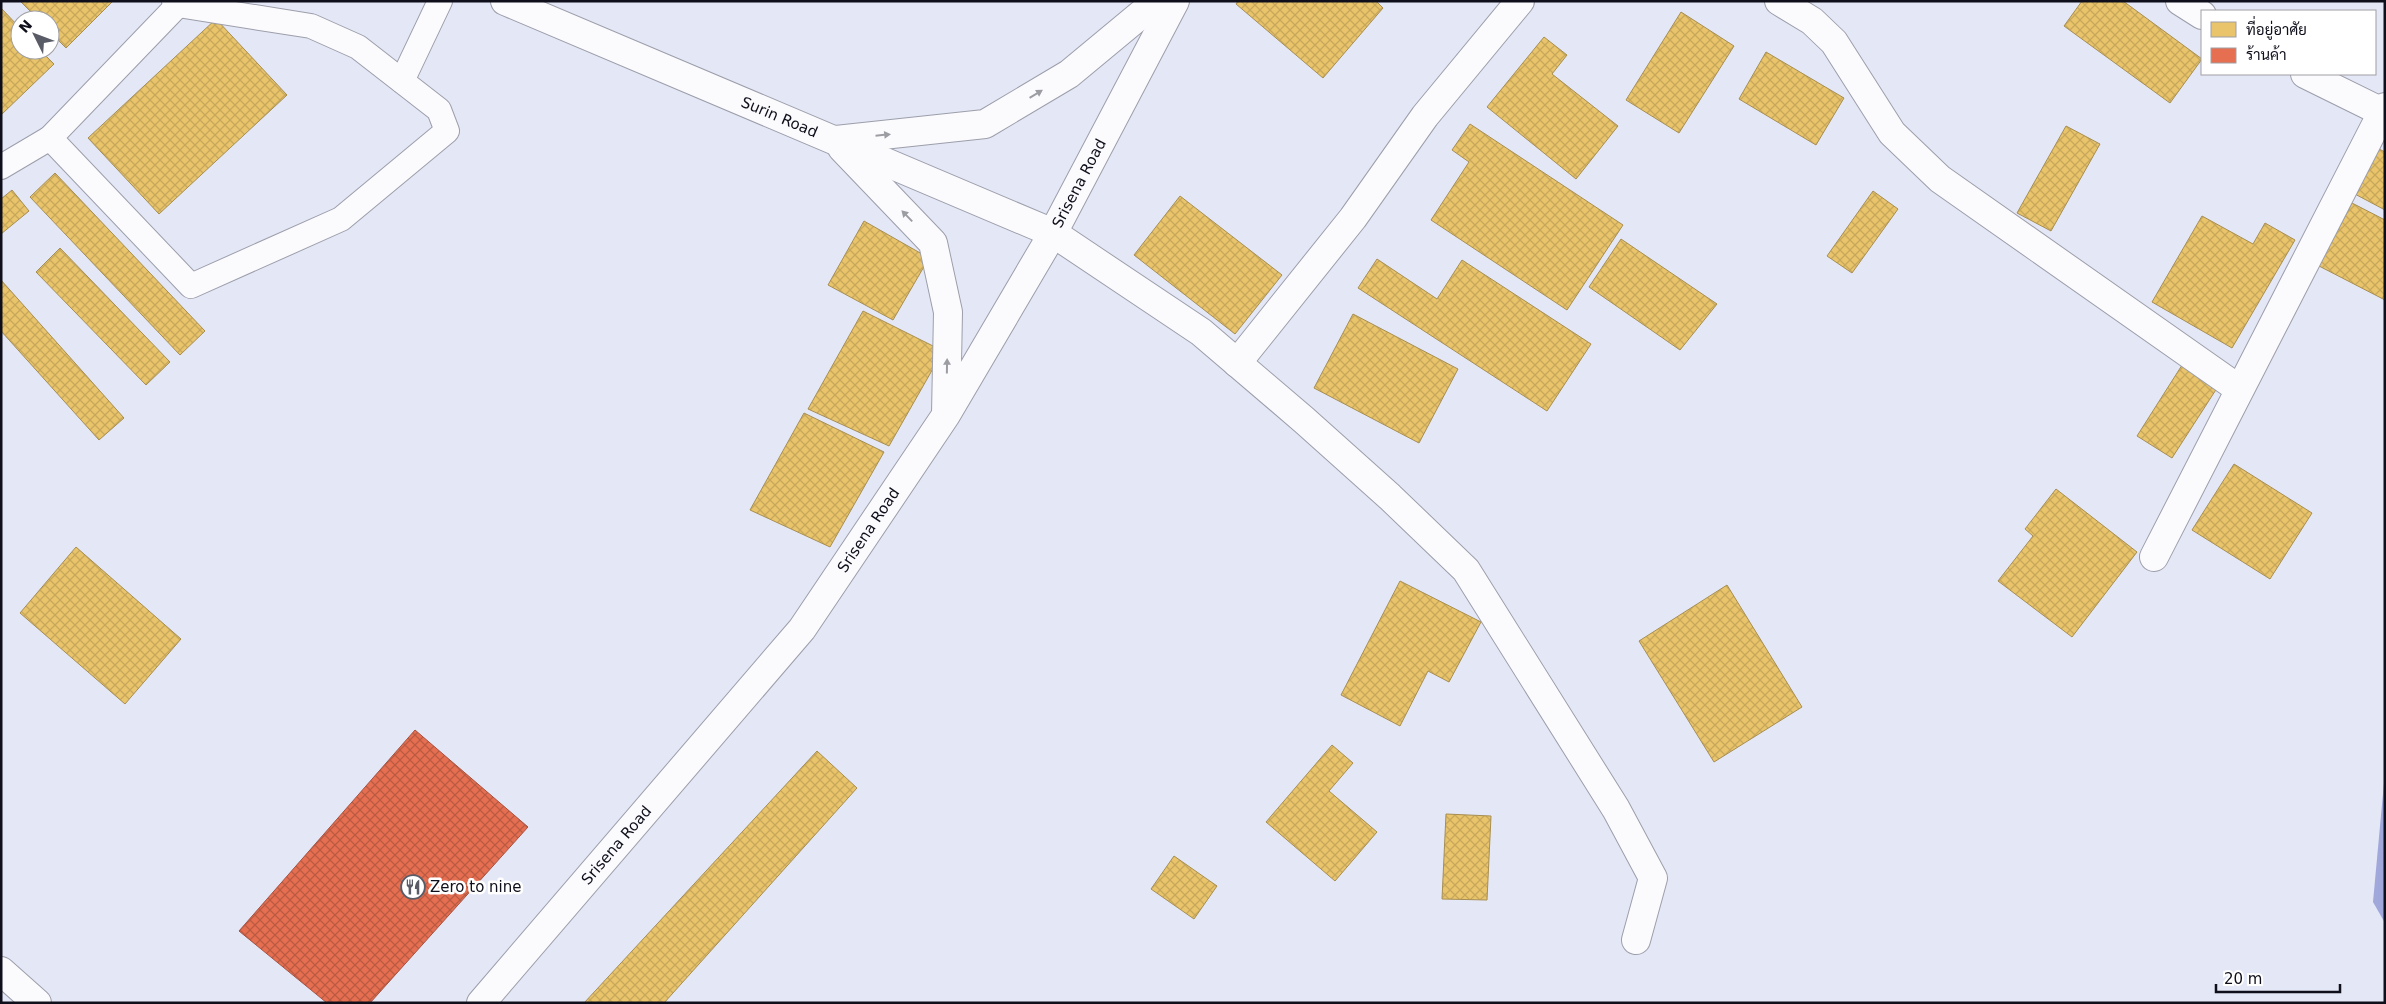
<svg xmlns="http://www.w3.org/2000/svg" width="2386" height="1004" font-family="'DejaVu Sans',Sarabun,sans-serif">
  <style>
    .water { fill: #a0a7da }
    .homes { fill: url(#homes-cross-hatch); stroke: #a78e52 }
    .shops { fill: url(#shops-cross-hatch); stroke: #a65240 }
    .lines { fill: none; stroke-linecap: round; stroke-linejoin: round }
    .service-casing { stroke: #9c9eaa; stroke-width: 26 }
    .minor-casing { stroke: #9c9eaa; stroke-width: 30 }
    .tertiary-casing { stroke: #9c9eaa; stroke-width: 30 }
    .service { stroke: #fbfbfe; stroke-width: 24 }
    .minor { stroke: #fbfbfe; stroke-width: 28 }
    .tertiary { stroke: #fbfbfe; stroke-width: 28 }
    .oneway { fill: #9c9da3 }
    .labels { text-anchor: middle; dominant-baseline: central; stroke-width: 5; stroke-linejoin: round; paint-order: stroke }
    .street-label { font-size: 15px; fill: #0e0f1a; stroke: #fff }
    .poi-label { font-size: 15px; fill: #0e0f1a; stroke: #fff; text-anchor: start }
  </style>
  <defs>
    <pattern id="homes-cross-hatch" width="8" height="8" patternUnits="userSpaceOnUse" patternTransform="scale(1.25)"><rect width="8" height="8" fill="#e9c46a"/><path d="M0 0l8 8M0 8l8-8" fill="none" stroke="#c7a75b"/></pattern>
    <pattern id="shops-cross-hatch" width="8" height="8" patternUnits="userSpaceOnUse" patternTransform="scale(1.25)"><rect width="8" height="8" fill="#e76f51"/><path d="M0 0l8 8M0 8l8-8" fill="none" stroke="#ba5a42"/></pattern>
  </defs>
  <rect width="100%" height="100%" fill="#e4e7f6"/>
  <polygon class="water" points="2385,772 2385,923 2373,902"/>
  <g class="homes">
    <polygon points="20,1 113,1 66,48 50,32 50,20 39,20"/>
    <polygon points="1238,1 1376,1 1383,8 1323,78 1236,4"/>
    <polygon points="2082,1 2123,1 2202,59 2170,103 2064,26"/>
    <polygon points="1,8 20,28 20,50 40,50 54,64 1,115"/>
    <polygon points="1681,12 1734,46 1679,133 1626,100"/>
    <polygon points="216,19 287,95 159,214 88,138"/>
    <polygon points="1544,37 1567,55 1552,74 1618,126 1576,179 1487,107"/>
    <polygon points="1766,52 1844,98 1816,145 1739,99"/>
    <polygon points="1470,124 1623,225 1567,310 1431,220 1469,162 1452,150"/>
    <polygon points="2066,126 2100,144 2051,231 2017,213"/>
    <polygon points="2377,148 2385,152 2385,210 2353,193"/>
    <polygon points="55,173 205,331 180,355 30,197"/>
    <polygon points="12,190 29,211 1,234 1,199"/>
    <polygon points="1873,191 1898,209 1852,273 1827,256"/>
    <polygon points="1180,196 1282,275 1235,334 1134,255"/>
    <polygon points="2352,203 2385,220 2385,300 2319,266"/>
    <polygon points="2202,216 2253,244 2265,223 2295,240 2232,348 2152,302"/>
    <polygon points="864,221 929,258 893,320 828,285"/>
    <polygon points="1621,239 1717,304 1680,350 1589,287"/>
    <polygon points="60,248 170,362 146,385 36,272"/>
    <polygon points="1377,259 1437,299 1462,260 1591,344 1547,411 1358,288"/>
    <polygon points="1,280 124,418 99,440 1,331"/>
    <polygon points="863,311 943,351 889,446 808,409"/>
    <polygon points="1353,314 1458,369 1419,443 1314,388"/>
    <polygon points="2184,362 2219,385 2172,458 2137,436"/>
    <polygon points="804,413 884,452 830,547 750,510"/>
    <polygon points="2234,464 2312,513 2270,579 2192,530"/>
    <polygon points="2056,489 2137,552 2072,637 1998,581 2033,536 2025,529"/>
    <polygon points="76,547 181,639 125,704 20,613"/>
    <polygon points="1400,581 1481,622 1449,682 1428,671 1400,726 1341,695"/>
    <polygon points="1727,585 1802,707 1714,762 1639,641"/>
    <polygon points="1332,745 1353,763 1329,791 1377,832 1335,881 1266,822"/>
    <polygon points="817,751 857,788 664,1003 584,1003"/>
    <polygon points="1446,814 1491,816 1487,900 1442,899"/>
    <polygon points="1174,856 1217,886 1194,919 1151,889"/>
  </g>
  <polygon class="shops" points="415,730 528,827 370,1003 327,1003 239,931"/>
  <g class="lines">
    <g class="service-casing">
      <g id="service">
        <polyline points="402,81 440,1"/>
        <polyline points="50,138 178,5"/>
        <polyline points="1,167 50,138 191,286 341,219 447,131 439,110 358,47 311,26 178,5 174,1"/>
      </g>
    </g>
    <g class="minor-casing">
      <g id="minor">
        <polyline points="1779,1 1812,21 1834,42 1892,133 1940,179 2239,389"/>
        <polyline points="2180,1 2202,15"/>
        <polyline points="2305,74 2382,112"/>
        <polyline points="1053,233 1201,332 1304,420 1390,497 1466,570 1616,809 1653,878 1636,940"/>
        <polyline points="1237,363 1353,218 1425,116 1520,1"/>
        <polyline points="2154,557 2385,107"/>
        <polyline points="1,971 37,1003"/>
      </g>
    </g>
    <g class="tertiary-casing">
      <g id="tertiary">
        <path id="s1" d="M505,1L1053,233"/>
        <polyline points="836,140 985,124 1069,74 1157,1"/>
        <polyline points="842,148 933,243 948,312 946,414"/>
        <path id="s2" d="M481,1003L802,629L946,415L1053,233L1175,1"/>
      </g>
    </g>
    <use href="#service" class="service"/>
    <use href="#minor" class="minor"/>
    <use href="#tertiary" class="tertiary"/>
  </g>
  <defs><path id="oneway-solid" d="M-6-.8H1V-3.2L6.5 0L1 3.2V.8H-6Z" transform="scale(1.25)"/></defs>
  <g class="oneway">
    <use href="#oneway-solid" transform="translate(1036 94) rotate(-31)"/>
    <use href="#oneway-solid" transform="translate(883 135) rotate(-6)"/>
    <use href="#oneway-solid" transform="translate(907 216) rotate(-134)"/>
    <use href="#oneway-solid" transform="translate(947 366) rotate(-89)"/>
  </g>
  <defs>
    <g id="restaurant-ring" transform="scale(1.25)"><circle r="9.5" fill="#fff" stroke="#595b67" stroke-width="1.5"/><path d="M-5-6h1v4h1v-4h1v4h1v-4h1v5L-1.5 .5V6h-2V.5L-5-1ZM5-6V6H3V1.5H1.5Q1.5-4 5-6Z" fill="#595b67"/></g>
  </defs>
  <g fill-rule="evenodd">
    <use href="#restaurant-ring" x="413" y="887"/>
  </g>
  <g class="labels">
    <g class="street-label">
      <text stroke="none"><textPath href="#s1" startOffset="298">Surin Road</textPath></text>
      <text stroke="none"><textPath href="#s2" startOffset="1018">Srisena Road</textPath></text>
      <text stroke="none"><textPath href="#s2" startOffset="612">Srisena Road</textPath></text>
      <text stroke="none"><textPath href="#s2" startOffset="208">Srisena Road</textPath></text>
    </g>
    <g class="poi-label">
      <text x="430" y="887">Zero to nine</text>
    </g>
  </g>
  <rect width="2386" height="1004" fill="none" stroke="#0e0f1a" stroke-width="5"/>
  <rect x="2201" y="10" width="175" height="65" fill="#ffffff" stroke="#9f9fa3"/>
  <rect x="2211" y="22" width="25" height="15" fill="#e9c46a" stroke="#9f9fa3"/>
  <text x="2246" y="35" font-size="15" fill="#0e0f1a">ที่อยู่อาศัย</text>
  <rect x="2211" y="48" width="25" height="15" fill="#e76f51" stroke="#9f9fa3"/>
  <text x="2246" y="60" font-size="15" fill="#0e0f1a">ร้านค้า</text>
  <g transform="translate(35 35) rotate(312)"><circle r="24" fill="#ffffff" stroke="#9f9fa3"/>
  <path d="M0-4L9 19L0 12L-9 19Z" fill="#595b67"/>
  <text y="-8" font-size="14" font-weight="bold" text-anchor="middle" fill="#0e0f1a">N</text>
  </g>
  <path d="M2216 984v8h124v-8" fill="none" stroke="#0e0f1a" stroke-width="2.5"/>
  <text x="2224" y="984" font-size="15" fill="#0e0f1a" stroke="#ffffff" stroke-width="4" paint-order="stroke">20 m</text>
</svg>
